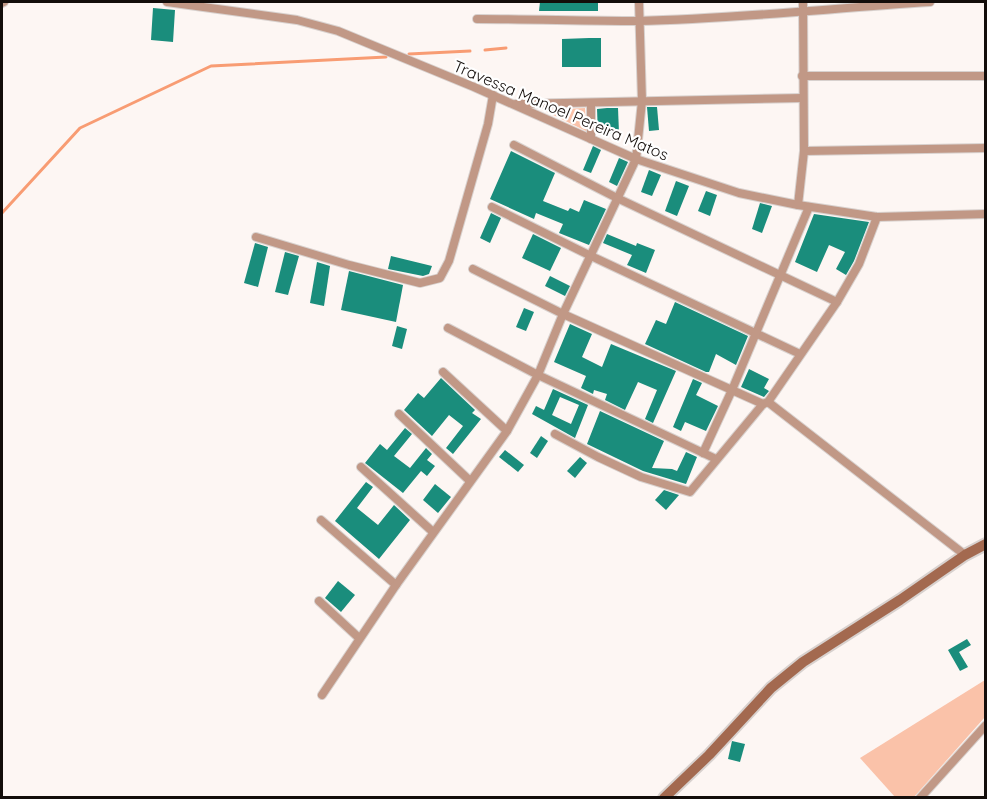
<svg xmlns="http://www.w3.org/2000/svg" width="987" height="799" font-family="Quicksand,sans-serif">
  <style>
    .green { fill: #fac2a9 }
    .lines { fill: none; stroke-linecap: round; stroke-linejoin: round }
    .stream { stroke: #f89c73; stroke-width: 3 }
    .building { fill: #1a8d7c; fill-rule: evenodd }
    .street-casing { stroke: #d8d1ce; stroke-width: 10 }
    .secondary-casing { stroke: #d8d1ce; stroke-width: 14 }
    .street { stroke: #c19886; stroke-width: 8 }
    .secondary { stroke: #a3694f; stroke-width: 10 }
    .labels { text-anchor: middle; dominant-baseline: central; stroke-width: 4.5; stroke-linejoin: round; paint-order: stroke }
    .street-label { font-size: 16px; fill: #130d0a; stroke: #fff }
  </style>
  <rect width="100%" height="100%" fill="#fdf6f3"/>
  <g class="green">
    <polygon points="585,108 586,131 543,110"/>
    <polygon points="985,680 985,717 914,797 895,797 860,758"/>
  </g>
  <g class="lines">
    <g class="stream">
      <polyline points="485,50 506,48"/>
      <polyline points="409,54 470,51"/>
      <polyline points="2,213 80,128 211,66 386,57"/>
    </g>
  </g>
  <g class="building">
    <polygon points="540,2 598,2 598,11 539,11"/>
    <polygon points="153,8 175,10 173,42 151,40"/>
    <polygon points="589,38 601,38 601,67 562,67 562,39"/>
    <polygon points="647,107 657,107 659,130 649,131"/>
    <polygon points="607,108 618,108 619,133 598,134 597,109"/>
    <polygon points="593,146 601,150 591,173 583,170"/>
    <polygon points="511,151 555,173 543,201 568,211 570,208 579,212 584,200 606,209 589,245 559,233 563,224 536,213 534,219 490,199"/>
    <polygon points="619,158 628,162 617,186 609,182"/>
    <polygon points="649,170 661,175 652,196 641,192"/>
    <polygon points="676,181 689,186 677,216 665,211"/>
    <polygon points="706,191 717,195 710,216 698,211"/>
    <polygon points="760,203 772,206 762,233 752,229"/>
    <polygon points="491,213 501,218 490,243 480,238"/>
    <polygon points="814,214 869,222 854,261 846,275 836,269 845,252 829,245 817,272 795,262"/>
    <polygon points="533,234 561,248 550,271 522,258"/>
    <polygon points="607,234 636,246 637,243 655,250 646,273 627,265 632,255 603,243"/>
    <polygon points="255,243 268,247 258,287 244,283"/>
    <polygon points="285,252 299,256 288,295 275,292"/>
    <polygon points="391,256 432,266 429,274 423,276 388,269"/>
    <polygon points="317,262 330,266 324,306 310,303"/>
    <polygon points="349,271 403,285 396,322 341,310"/>
    <polygon points="550,276 570,286 565,296 545,286"/>
    <polygon points="675,302 748,336 736,365 716,354 709,372 706,372 645,344 656,320 666,324"/>
    <polygon points="524,308 534,312 526,331 516,327"/>
    <polygon points="570,324 592,334 582,357 602,367 611,344 676,371 653,423 645,419 657,390 638,382 625,410 605,400 607,394 594,390 593,394 581,388 586,376 554,362"/>
    <polygon points="397,326 407,329 402,349 392,346"/>
    <polygon points="749,369 769,379 764,388 769,391 764,397 741,387"/>
    <polygon points="441,378 475,410 472,413 481,419 453,454 446,448 463,426 449,415 432,436 404,410 418,393 424,398"/>
    <polygon points="693,379 702,383 696,395 718,406 706,431 685,422 681,431 673,427"/>
    <path d="M553,389L588,405L575,438L532,414L536,406L544,410ZM560,397L579,405L571,424L552,415Z"/>
    <polygon points="600,411 664,441 652,468 672,469 677,471 686,452 697,457 686,484 643,471 587,444"/>
    <polygon points="405,428 412,434 394,456 410,468 426,448 432,454 427,460 435,466 427,476 421,471 403,493 365,463 380,444 387,450"/>
    <polygon points="541,436 548,441 537,458 530,453"/>
    <polygon points="505,450 524,465 518,472 499,457"/>
    <polygon points="580,457 587,463 575,478 567,471"/>
    <polygon points="366,482 373,487 357,508 378,525 394,505 410,520 379,559 335,521"/>
    <polygon points="435,484 451,497 438,513 423,500"/>
    <polygon points="664,490 679,495 666,510 655,500"/>
    <polygon points="338,581 355,595 341,612 325,598"/>
    <polygon points="967,639 971,645 959,652 968,667 960,671 948,650"/>
    <polygon points="732,741 745,744 740,762 728,759"/>
  </g>
  <g class="lines">
    <g class="street-casing">
      <g id="street">
        <polyline points="167,2 297,20 338,31 474,87 636,159 739,193 798,205 877,217 986,214"/>
        <polyline points="2,3 4,2"/>
        <path d="M477,19C530,19 584,21 638,21C735,19 833,8 930,2"/>
        <polyline points="802,76 986,76"/>
        <polyline points="591,103 591,139"/>
        <polyline points="516,104 803,98"/>
        <polyline points="514,145 617,198 837,302"/>
        <polyline points="804,151 986,148"/>
        <polyline points="798,205 804,151 803,2"/>
        <polyline points="492,207 591,256 800,354"/>
        <polyline points="256,237 349,265 420,283 440,278 449,261 488,124 493,95"/>
        <polyline points="473,269 563,314 763,404"/>
        <polyline points="448,328 538,375 716,459"/>
        <polyline points="443,372 507,431"/>
        <polyline points="768,402 965,555"/>
        <polyline points="399,414 470,481"/>
        <polyline points="555,434 598,457 641,477 690,492 763,404 768,402 837,302 859,264 877,217"/>
        <polyline points="703,453 732,390 809,207"/>
        <polyline points="361,467 433,532"/>
        <polyline points="321,520 396,585"/>
        <polyline points="319,601 359,638"/>
        <polyline points="322,695 396,585 507,431 538,375 563,314 636,159 642,101 639,2"/>
        <polyline points="920,798 986,725"/>
      </g>
    </g>
    <g class="secondary-casing">
      <polyline id="secondary" points="664,798 709,755 771,688 803,662 900,600 965,555 986,544"/>
    </g>
    <use href="#street" class="street"/>
    <use href="#secondary" class="secondary"/>
  </g>
  <g class="labels">
    <g class="street-label">
      <text transform="translate(561 110) rotate(23)">Travessa Manoel Pereira Matos</text>
    </g>
  </g>
  <rect width="987" height="799" fill="none" stroke="#130d0a" stroke-width="6"/>
</svg>
